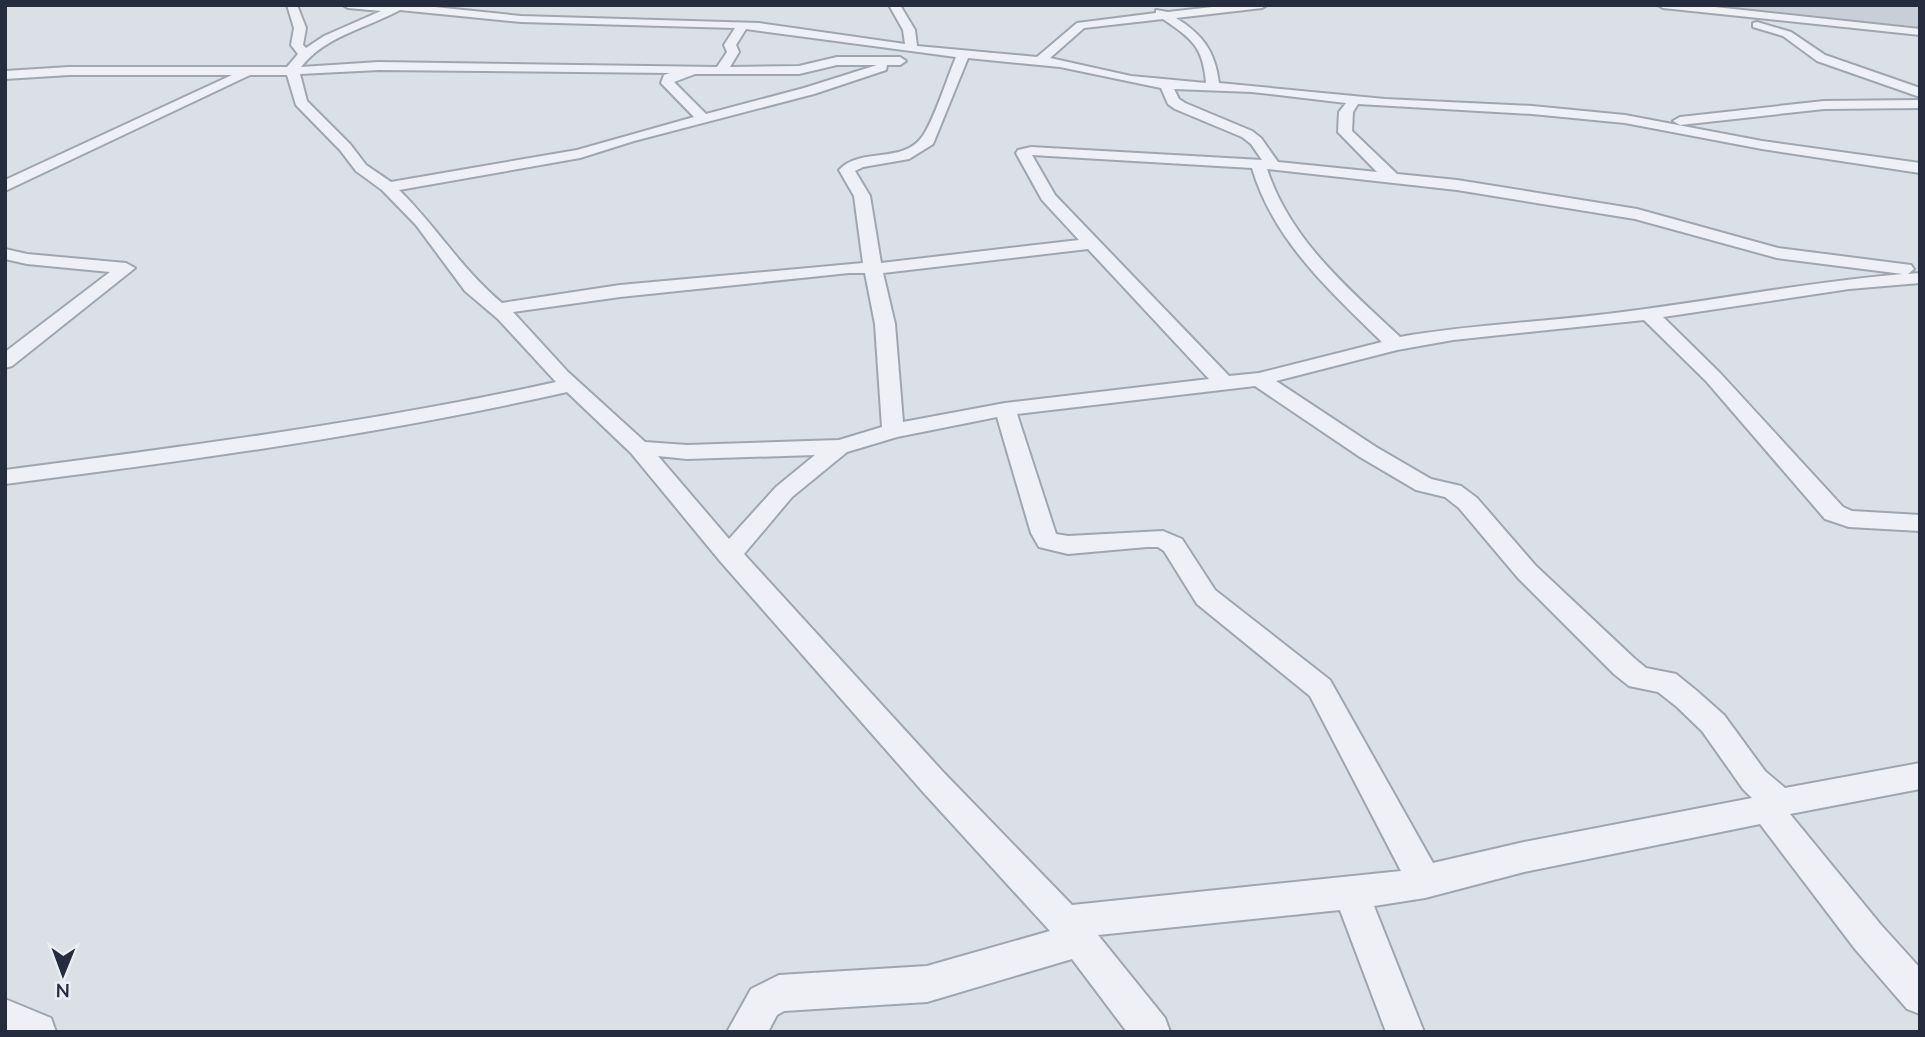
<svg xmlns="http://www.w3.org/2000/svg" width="1925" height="1037" font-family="'Nunito Sans',sans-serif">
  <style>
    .built { fill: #c9ced8 }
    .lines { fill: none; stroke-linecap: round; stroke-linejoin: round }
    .street-casing { stroke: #a0a6b0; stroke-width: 4 }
    .street { fill: #eef0f5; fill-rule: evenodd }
  </style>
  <rect width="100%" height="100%" fill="#dbdfe6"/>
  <polygon class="built" points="1690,5 1920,5 1920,29"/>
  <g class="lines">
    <g class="street-casing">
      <g id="street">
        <path d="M287,5H297L306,28L303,45L306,48L324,36L381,11L348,8L343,5H415L521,16L759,23L905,44L903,30L889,5H900L915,30L917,46L1037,57L1077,23L1156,13V10L1168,12L1230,5H1267L1262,8L1176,18C1203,35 1215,51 1219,83L1385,99L1532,106L1625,115L1762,141L1920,163V173L1762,149L1625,123L1532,114L1358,104L1353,112L1352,131L1397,174L1457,180L1637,209L1778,248L1911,265L1914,269L1908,274L1920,273V283L1849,289L1663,317L1720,373L1843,507L1852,511L1920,515V531L1849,527L1825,519L1706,381L1644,320L1453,340L1397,350L1276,381L1376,447L1431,479L1461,486L1477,498L1536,566L1634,658L1646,668L1676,674L1697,691L1724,715L1765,771L1785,788L1920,763V789L1790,814L1881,925L1920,968V1014L1907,1009L1855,949L1760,824L1524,872L1425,898L1374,906L1424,1032H1386L1340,910L1098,935L1165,1018L1170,1032H1127L1072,959L927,1002L784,1011L777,1015L768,1032H727L751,989L779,975L927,966L1050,931L923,792L720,561L631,453L567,392C381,434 194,460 5,484V470C190,446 374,422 556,382L498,319L465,291L416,225L382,190L356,171L340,150L296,105L287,75H250L5,191V180L232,75H69L5,79V71L69,67H287L298,54L291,45L294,28ZM400,10L521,22L735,28L724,45L727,52L717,67L379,62L301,67C325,36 367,28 400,10ZM1163,19C1192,39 1203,46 1206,83L1131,76L1050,58L1084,28ZM746,29L956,57C947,78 934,121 922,137C903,164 860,147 839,170L854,196L863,263L620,285L502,303C462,270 436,226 399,190L580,158L634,141L814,94L886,70L887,65H900L906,61L900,57H837L799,66L730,67L739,52L736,45ZM968,58L1060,67L1161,88L1168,104L1175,109L1242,137L1251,144L1262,160L1031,147L1018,150L1016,153L1042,200L1079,240L881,263L870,196L855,171L863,167L909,159L933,144ZM837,65H877L804,88L706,114L674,82L695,74H799ZM379,70L670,73L664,75L661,83L694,117L577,150L391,182L366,165L350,144L307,101L300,74ZM1174,89L1252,92L1346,103L1339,112L1338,132L1377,172L1278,162L1261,138L1252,131L1185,103L1179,99ZM1032,155L1252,168C1273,240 1330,291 1382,342L1259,373L1229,376L1055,195ZM1267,169L1457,190L1635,219L1777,258L1903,274C1809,282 1716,300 1623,312C1549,322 1474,324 1400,337C1348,288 1290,240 1267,169ZM1088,249L1209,379L1005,403L903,422L895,324L883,273ZM849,273H865L875,324L882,427L839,440L687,445L645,442L568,372L513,312L620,297ZM1255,386L1360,457L1416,490L1445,497L1459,508L1518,578L1614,674L1629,686L1658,692L1677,707L1702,731L1743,789L1752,798L1524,842L1433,863L1330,680L1215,590L1182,539L1163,531L1068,536L1056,534L1017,414ZM997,417L1031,533L1039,547L1068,554L1147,547H1158L1164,551L1197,604L1310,696L1401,871L1072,905L945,774L744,554L792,497L847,452L897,437ZM815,455L776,487L729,539L658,456L687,459Z"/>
        <polygon points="1658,5 1696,5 1920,29 1920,35 1663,8"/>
        <polygon points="1757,22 1791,32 1825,55 1920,88 1920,97 1817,61 1783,36 1753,27 1753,23"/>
        <polygon points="1920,100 1920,108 1824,109 1680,125 1673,121 1680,117 1824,101"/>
        <polygon points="5,249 27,254 126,263 135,268 12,366 5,368 5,352 110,272 27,264 5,259"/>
        <polygon points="5,999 51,1018 56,1032 5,1032"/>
      </g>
    </g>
    <use href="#street" class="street"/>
  </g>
  <rect width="1925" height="1037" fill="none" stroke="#242c3d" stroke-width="14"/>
  <g transform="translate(63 974) rotate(181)" stroke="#eaeef4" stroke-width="5" paint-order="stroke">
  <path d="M0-5L12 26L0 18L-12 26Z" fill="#242c3d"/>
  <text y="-10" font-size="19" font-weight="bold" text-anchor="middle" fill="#242c3d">N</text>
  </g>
</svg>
